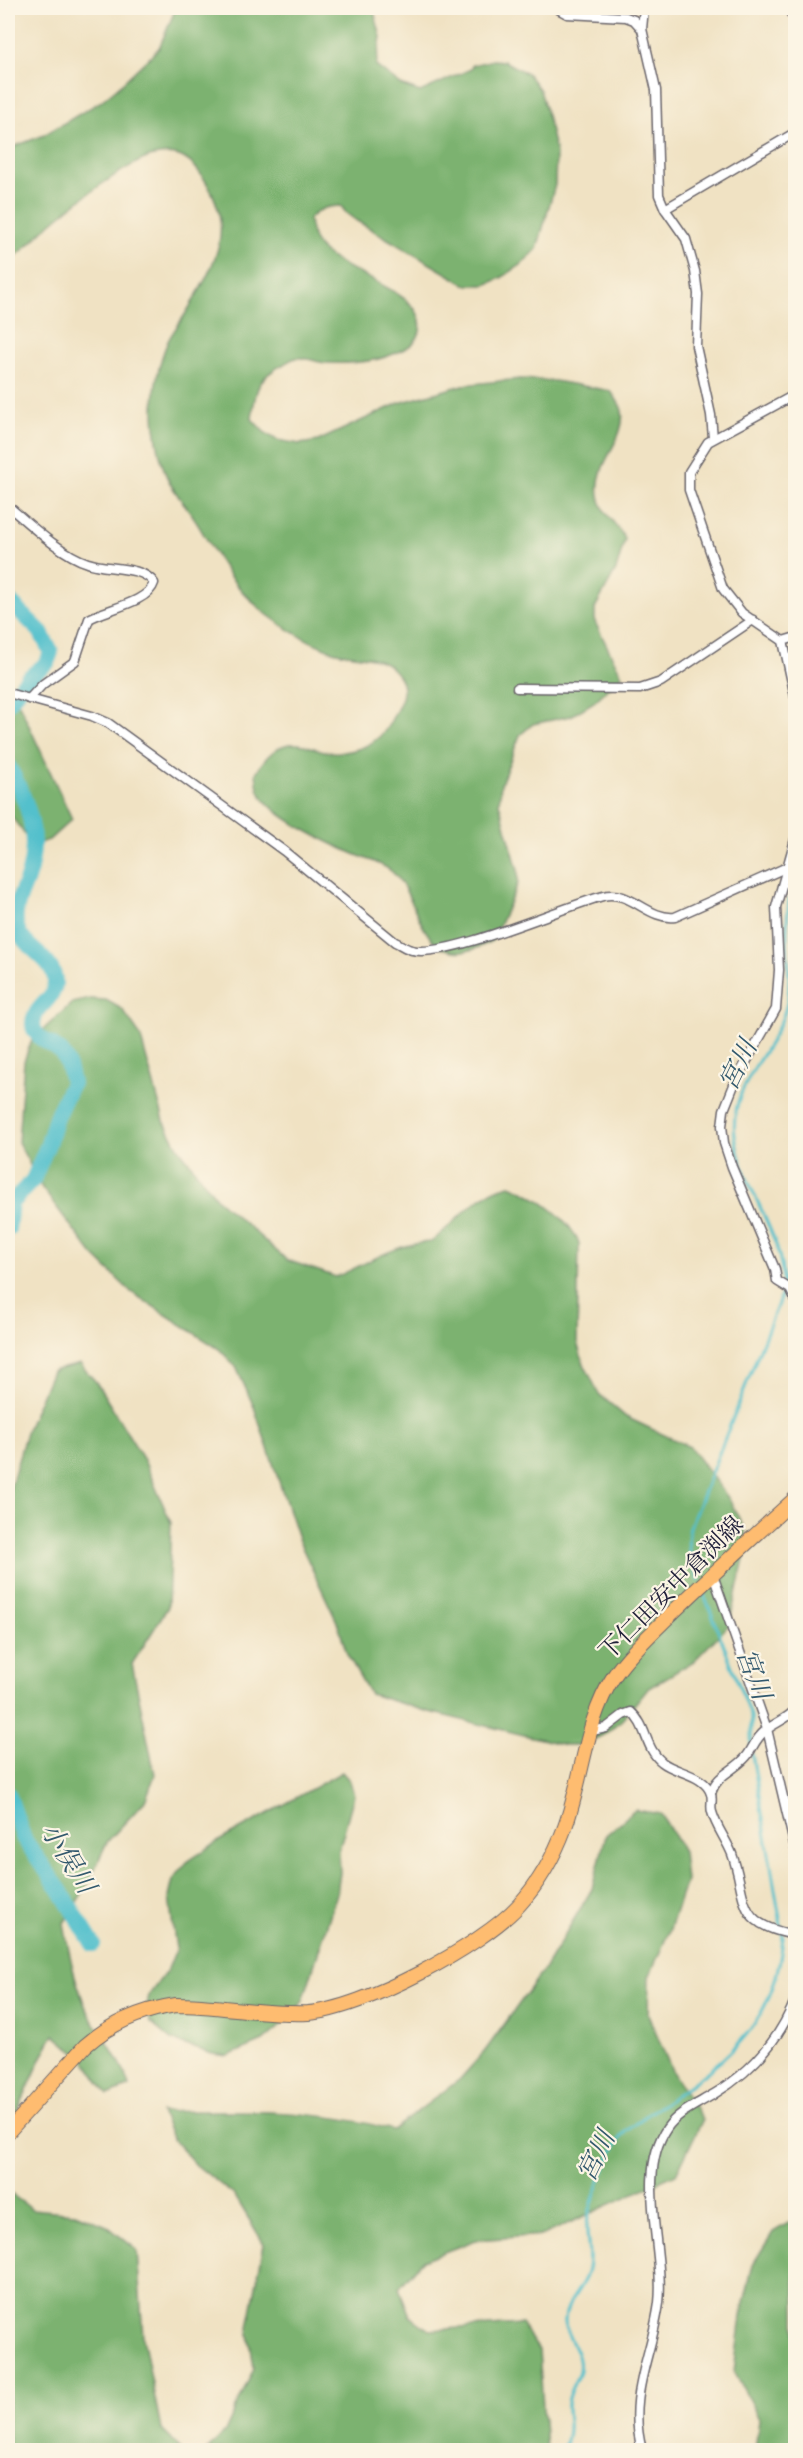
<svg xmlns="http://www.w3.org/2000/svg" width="803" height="2458" font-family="Alegreya,'Noto Serif JP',serif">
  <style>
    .forest { fill: #7bb26f; stroke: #4e6a55; stroke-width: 1.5 }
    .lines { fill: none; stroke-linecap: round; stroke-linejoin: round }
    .stream { stroke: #53c0cc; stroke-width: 3 }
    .river { stroke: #53c0cc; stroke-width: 16 }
    .street-casing { stroke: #6a656b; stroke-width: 11 }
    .secondary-casing { stroke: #6a656b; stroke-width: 15 }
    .primary-casing { stroke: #6a656b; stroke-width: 16 }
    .street { stroke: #fff; stroke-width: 8 }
    .secondary { stroke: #ffe4c6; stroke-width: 12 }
    .primary { stroke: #febc70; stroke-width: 14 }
    .labels { text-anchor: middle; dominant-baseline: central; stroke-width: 4.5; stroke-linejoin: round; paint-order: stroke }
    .street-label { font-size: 24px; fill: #22223b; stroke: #fcf5e5 }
    .water-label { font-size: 26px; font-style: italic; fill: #33596e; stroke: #fcf5e5 }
  </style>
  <rect width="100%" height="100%" fill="#fcf5e5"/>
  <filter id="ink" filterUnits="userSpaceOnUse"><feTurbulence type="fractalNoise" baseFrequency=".0167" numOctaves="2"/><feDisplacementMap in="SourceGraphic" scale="12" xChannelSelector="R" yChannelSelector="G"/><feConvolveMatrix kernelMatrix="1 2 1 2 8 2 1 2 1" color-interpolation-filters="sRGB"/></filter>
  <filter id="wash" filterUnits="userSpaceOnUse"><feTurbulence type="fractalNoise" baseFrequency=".008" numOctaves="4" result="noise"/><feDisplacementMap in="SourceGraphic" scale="24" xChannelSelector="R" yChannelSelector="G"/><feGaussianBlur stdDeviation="1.35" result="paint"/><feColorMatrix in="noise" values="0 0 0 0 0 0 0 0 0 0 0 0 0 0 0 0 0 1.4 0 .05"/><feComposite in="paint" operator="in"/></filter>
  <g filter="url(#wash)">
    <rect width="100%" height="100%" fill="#f0e2c3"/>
    <g class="forest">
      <path d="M176,8H373L381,37L376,66L401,85L420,92L471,69L472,65L493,60L504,61L528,74L540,90L546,111L556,153L555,185L537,249L521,265L501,278L485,285H466L357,221L346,213L341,206C327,206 318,209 309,219C310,226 311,234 315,241C332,274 429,288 420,331C417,343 409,347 398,352C377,362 350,364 327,363C317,363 305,356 296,358C292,359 287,362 284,364C257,377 255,391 252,419L264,432L277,440L300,444L318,441L399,403L463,385L520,379L555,381L611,391C614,397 621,404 622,411C627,439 594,463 599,495C601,513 617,523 625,539L616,570L595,608V622L622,676L594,702L571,716L533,724L520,735L501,784L499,803L518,870V883L493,940C476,950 460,956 441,947C419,936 412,888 391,871C382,863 366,859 354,854C329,843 275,818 261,795C257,790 257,780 256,773C264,758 279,741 298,744C309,745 319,751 330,752C354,754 378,745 390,723C394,714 402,703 403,693C404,682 397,672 388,665C373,654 348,657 330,650C286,633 246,604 221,563C212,548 202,532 193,516C184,503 172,490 166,475C159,457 154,429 154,410C154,387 159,362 168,341C173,331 180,323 186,313C216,263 239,226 200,173C187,156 175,151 153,156C126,163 71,206 49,225C34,238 25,252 8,261V149L44,135L100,102L117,88L159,48Z"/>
      <polygon points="8,692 19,704 72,819 49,840 39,843 30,841 8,812"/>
      <path d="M90,999L106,1000L122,1009L140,1035L164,1121L178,1147L217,1199L287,1260L336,1277C368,1263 396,1243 431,1242C458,1221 476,1193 510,1185C535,1195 570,1218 579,1244L577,1342L582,1360L599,1394L626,1417L690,1447L729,1499L745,1530L747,1546L729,1625L694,1661L647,1689L622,1720L605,1734L583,1745H565L429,1712L370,1694L347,1654L338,1624L299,1541L254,1407L236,1367L219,1349L131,1292L93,1255L42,1188L18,1142L24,1061L32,1040L72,1003Z"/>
      <path d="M80,1364L96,1382L144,1460L171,1523L168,1607L132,1664L155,1775L145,1801L107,1842L88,1884L64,1923C69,1954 76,1990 91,2017C105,2041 122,2060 130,2086L108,2095L85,2061L54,2035C35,2065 26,2099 8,2129V1496L26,1432L52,1371Z"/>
      <polygon points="342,1772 350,1781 354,1795 339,1850 340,1873 337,1893 303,2001 291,2017 263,2041 228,2056 212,2054 171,2040 150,2022 147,2005 149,1995 168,1969 176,1949 169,1897 173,1880 187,1862 217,1842"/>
      <path d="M635,1810L661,1814L683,1851L686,1881L670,1929L649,1977L648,2015L674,2075L703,2119L676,2174L543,2235L476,2240L423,2260L399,2288L410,2316L429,2330L521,2324L539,2350L546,2450H207L225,2432L254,2368L248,2328L264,2244L235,2196L196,2165L172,2138L161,2112C236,2110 321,2109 393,2130L460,2079L485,2051L545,1968L592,1889L606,1835Z"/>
      <polygon points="8,2192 32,2209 75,2213 107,2226 137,2250 143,2337 161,2429 182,2450 8,2450"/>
      <polygon points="795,2219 795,2450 755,2450 759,2419 734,2371 741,2316 753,2264 773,2232"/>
    </g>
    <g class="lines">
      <g class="stream">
        <path d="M699,1580C692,1562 685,1547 690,1527L783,1291C786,1235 742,1190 735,1136C728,1082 780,1048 788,998C791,979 787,957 787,938C786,914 790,890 796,866"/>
        <polyline points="702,1589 751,1716 751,1745"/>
        <path d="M563,2450C565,2444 568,2436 568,2429C569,2419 565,2408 568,2398C572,2383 582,2375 579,2360C577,2346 565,2336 565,2322C564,2303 582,2290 587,2273C592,2257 586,2240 587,2224C590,2203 608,2156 620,2139C632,2123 653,2112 669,2100C734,2055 776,2020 783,1937L752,1754"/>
      </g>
      <g class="river">
        <polyline points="8,600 40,631 51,652 47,663 27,679 8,703"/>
        <path d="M8,766C29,803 41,837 27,879C22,893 12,911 17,927C23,949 55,958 55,982C55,1001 33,1006 33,1025C34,1039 54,1044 62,1053C68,1062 70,1073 72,1083L56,1117L48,1144L33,1180L11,1203L8,1229"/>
        <polyline points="8,1794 24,1839 60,1890 93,1944"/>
      </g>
    </g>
  </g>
  <g filter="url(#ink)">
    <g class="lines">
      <g class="street-casing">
        <g id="street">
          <polyline points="556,8 567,14 626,17 634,20 642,29"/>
          <polyline points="644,8 642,29 656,90 659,195 665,209 686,239 695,271 698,294 696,346 711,415 713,438"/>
          <polyline points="665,209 796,132"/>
          <polyline points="796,394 708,442 689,472 689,490 723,589 742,613 783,641 796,701"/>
          <path d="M8,506C29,524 62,555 88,563C106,570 142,565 154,583C148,603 105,609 89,619L75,661L43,684L29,699"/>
          <polyline points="783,641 796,637"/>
          <polyline points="517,688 640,689 661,682 753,620"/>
          <path d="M8,693L92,716L108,723L284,851L395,942C400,944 406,949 412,950C445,959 563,907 603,896C630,889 648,920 675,917L785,868"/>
          <polyline points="796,836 776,907 779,970 776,1009 736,1080 724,1110 722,1126 724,1143 732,1167 775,1269 777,1281 790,1289 796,1301"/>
          <polyline points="713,1575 767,1729 796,1852"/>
          <path d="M592,1731L606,1728L623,1715L631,1712C647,1725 645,1749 662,1762C675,1773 705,1774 711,1794C713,1799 710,1806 712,1812C716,1827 726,1839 732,1854C748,1899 734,1925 796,1935"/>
          <path d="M711,1793C717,1774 734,1771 746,1757C753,1749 754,1740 765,1731C774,1723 788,1719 796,1709"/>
          <path d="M642,2450C627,2396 652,2356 659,2303C665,2251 635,2174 667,2128C678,2112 698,2104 714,2094C751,2072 780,2039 796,1998"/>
        </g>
      </g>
      <g class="secondary-casing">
        <polyline id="secondary" points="790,8 796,18"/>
      </g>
      <g class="primary-casing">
        <path id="primary" d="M8,2132L85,2046C111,2023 141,2010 176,2005C220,2005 264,2015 308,2013C363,2009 482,1946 519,1905C539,1883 555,1854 565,1827C583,1778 585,1720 614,1676C628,1655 648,1637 666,1619C708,1578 752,1538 796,1498"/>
      </g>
      <use href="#street" class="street"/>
      <use href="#secondary" class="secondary"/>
      <use href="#primary" class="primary"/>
    </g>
  </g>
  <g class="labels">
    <g class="street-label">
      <text transform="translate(671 1588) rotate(-45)">下仁田安中倉渕線</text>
    </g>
    <g class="water-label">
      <text transform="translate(738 1065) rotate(-64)">宮川</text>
      <text transform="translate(754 1674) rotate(70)">宮川</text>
      <text transform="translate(68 1858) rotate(58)">小俣川</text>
      <text transform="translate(596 2156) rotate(-64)">宮川</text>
    </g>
  </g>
  <rect width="803" height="2458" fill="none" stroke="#fcf5e5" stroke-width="30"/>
</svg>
